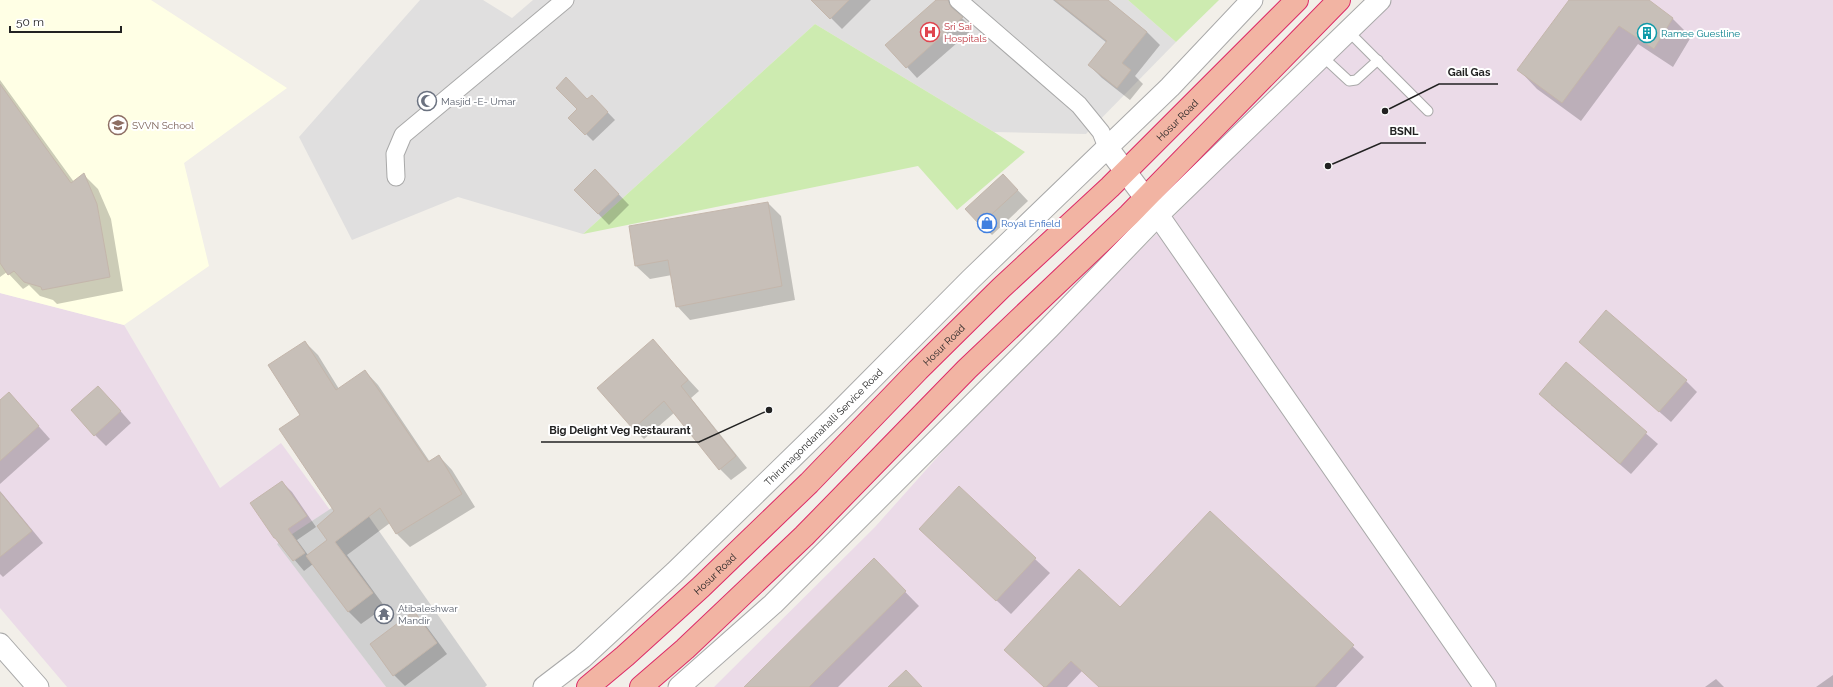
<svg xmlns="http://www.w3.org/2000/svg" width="1833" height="687" font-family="Raleway,sans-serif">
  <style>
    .residential { fill: #e0dfdf }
    .industrial { fill: #ebdbe8 }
    .education { fill: #ffffe5 }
    .religious { fill: #d0d0d0 }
    .grass { fill: #cdebb0 }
    .shadow { fill: #0003 }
    .building { fill: #c7bfb8; stroke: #c4b6ab }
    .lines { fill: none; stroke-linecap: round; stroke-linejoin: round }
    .service-casing { stroke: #a9a9a9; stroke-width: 11 }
    .minor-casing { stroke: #a9a9a9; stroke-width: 19 }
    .tertiary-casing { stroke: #a9a9a9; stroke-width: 23 }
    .trunk-casing { stroke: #dc2a67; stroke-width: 24 }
    .service { stroke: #fff; stroke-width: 9 }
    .minor { stroke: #fff; stroke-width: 17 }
    .tertiary { stroke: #fff; stroke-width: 21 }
    .trunk { stroke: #f2b4a3; stroke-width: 22 }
    .labels { text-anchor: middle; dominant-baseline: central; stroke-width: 4; stroke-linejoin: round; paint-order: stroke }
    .health-label { font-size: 10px; fill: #be3a42; stroke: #fff; text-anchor: start }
    .culture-label { font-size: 10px; fill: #0d838f; stroke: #fff; text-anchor: start }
    .worship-label { font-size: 10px; fill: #5b616d; stroke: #fff; text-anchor: start }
    .street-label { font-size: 10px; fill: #222; stroke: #fff }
    .education-label { font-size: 10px; fill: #785e54; stroke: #fff; text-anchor: start }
    .shop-label { font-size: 10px; fill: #366cbe; stroke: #fff; text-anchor: start }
    .leader { fill: none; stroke: #222; stroke-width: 1.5 }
    .callout-dot { fill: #222; stroke: #fff; stroke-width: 1.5 }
    .callout-label { font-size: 11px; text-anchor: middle; font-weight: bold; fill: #222; stroke: #fff; stroke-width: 4; stroke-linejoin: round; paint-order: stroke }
  </style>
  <rect width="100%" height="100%" fill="#f2efe9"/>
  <polygon class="residential" points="420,0 483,0 512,18 533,0 1128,0 1176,42 1086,134 994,132 815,24 583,234 458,197 352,240 299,137"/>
  <g class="industrial">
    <polygon points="1387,0 1833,0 1833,687 714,687 875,527 950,443"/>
    <polygon points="0,293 124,325 220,488 281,443 330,510 278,544 386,687 67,687 0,608"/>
  </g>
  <polygon class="education" points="0,0 151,0 287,88 184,163 209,266 124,325 0,293"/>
  <polygon class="religious" points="353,494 487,685 485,687 386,687 277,544"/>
  <g class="grass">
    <polygon points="1128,0 1219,0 1176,42"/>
    <polygon points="815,24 994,132 1025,152 957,210 918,166 583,234"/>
  </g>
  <g class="shadow">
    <polygon points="813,0 871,0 842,29"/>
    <polygon points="937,0 951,0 959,9 960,16 973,29 917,78 907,67"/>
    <polygon points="1053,0 1107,0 1147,32 1160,45 1135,76 1143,84 1130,100 1102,78 1089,65 1107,43"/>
    <polygon points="1571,0 1647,0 1672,18 1691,37 1673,67 1638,44 1581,121 1537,89 1519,70"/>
    <polygon points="0,80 74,182 84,175 98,189 111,219 123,291 57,304 53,300 40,296 29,285 23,289 7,272 0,277"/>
    <polygon points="592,96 615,120 593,141 570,118"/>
    <polygon points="606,181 629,205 609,225 575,190"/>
    <polygon points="1014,186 1028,201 992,235 966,209"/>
    <polygon points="768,203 781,216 795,300 690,320 677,306 672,275 650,279 636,266"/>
    <polygon points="653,341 699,391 691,398 747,468 731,480 720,469 674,413 644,439 633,428"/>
    <polygon points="305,342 318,355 339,389 365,371 378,385 430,462 439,456 452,470 475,507 410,547 397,534 390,523 347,555 385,607 361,624 348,611 313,564 304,571 282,545 282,482 292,492 316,527 297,540 308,555 328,540 336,511 301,415"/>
    <polygon points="1580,342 1686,381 1697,392 1671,422"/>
    <polygon points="1566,364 1658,444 1631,474 1551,405"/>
    <polygon points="9,393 50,439 0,484 0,401"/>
    <polygon points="109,398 131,423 106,446 95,435"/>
    <polygon points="0,491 43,543 3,577 0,574"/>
    <polygon points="1210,512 1364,657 1336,687 1100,687 1082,671 1067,687 1045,687"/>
    <polygon points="935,543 1035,559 1050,573 1011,614"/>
    <polygon points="874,560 919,606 838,687 752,687"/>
    <polygon points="413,612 424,623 447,654 405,686 394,675"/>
    <polygon points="1833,675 1833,687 1816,687"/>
    <polygon points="1716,679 1724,687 1705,687"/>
  </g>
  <g class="building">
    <polygon points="811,0 849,0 830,19"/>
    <polygon points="936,0 948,0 951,7 963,17 906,68 885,45"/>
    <polygon points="1055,0 1108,0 1147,32 1122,63 1131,70 1117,88 1088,65 1107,41"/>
    <polygon points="1569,0 1649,0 1673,18 1654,49 1619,26 1562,103 1517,70"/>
    <polygon points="566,77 587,99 592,95 608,112 585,135 568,118 577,109 556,88"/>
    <polygon points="0,84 71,183 84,173 97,204 110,277 42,290 41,287 24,282 14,271 8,275 0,263"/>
    <polygon points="595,169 619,194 598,214 574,190"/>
    <polygon points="1003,174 1018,190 980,225 965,209"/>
    <polygon points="768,202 782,286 676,307 668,260 635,266 629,226"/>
    <polygon points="1606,310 1687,380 1659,412 1579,342"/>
    <polygon points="653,339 688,380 681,386 736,456 719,470 664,401 633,429 597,388"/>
    <polygon points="305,341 336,390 365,370 428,462 439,455 462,494 396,534 380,508 335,542 373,593 348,612 306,556 327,540 317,526 334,511 279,429 300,415 268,365"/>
    <polygon points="1566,362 1647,432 1620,464 1539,394"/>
    <polygon points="98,386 121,411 94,436 71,410"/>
    <polygon points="9,392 39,426 0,461 0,400"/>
    <polygon points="282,481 307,516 288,529 305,553 293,561 275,538 274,538 250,503"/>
    <polygon points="959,486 1036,558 996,601 919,529"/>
    <polygon points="0,492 32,531 0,557"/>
    <polygon points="1210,511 1354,645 1315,687 1099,687 1071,661 1046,687 1044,687 1004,650 1079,569 1120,607"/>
    <polygon points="874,558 906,591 809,687 744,687"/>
    <polygon points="414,611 437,643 393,676 370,644"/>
    <polygon points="906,670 922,687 888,687"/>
  </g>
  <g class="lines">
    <g class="service-casing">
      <g id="service">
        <polyline points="1348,31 1428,111"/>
        <polyline points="1322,56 1349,81 1356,80 1378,60"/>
      </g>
    </g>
    <g class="minor-casing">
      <g id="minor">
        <polyline points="958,0 1079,105 1101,132 1107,147"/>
        <polyline points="396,177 395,154 403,135 565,0"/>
      </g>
    </g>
    <g class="tertiary-casing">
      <g id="tertiary">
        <polyline points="1107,147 1158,215 1485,687"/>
        <polyline points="0,644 38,687"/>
        <path id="s1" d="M544,687L582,658L675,572L833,418L971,279L1170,87L1252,0"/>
        <polyline points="679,687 773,604 1049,328 1158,215 1380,0"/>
      </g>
    </g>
    <g class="trunk-casing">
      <g id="trunk">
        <path id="s2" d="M588,687L625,656L701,587L809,483L918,370L1001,288L1110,187L1297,0"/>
        <polyline points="641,687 685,649 804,536 967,369 1129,215 1339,0"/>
      </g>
    </g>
    <use href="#service" class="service"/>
    <use href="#minor" class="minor"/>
    <use href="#tertiary" class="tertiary"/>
    <use href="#trunk" class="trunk"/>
  </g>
  <defs>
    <g id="hospital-ring" transform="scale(1)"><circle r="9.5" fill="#fff" stroke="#e0444e" stroke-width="1.5"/><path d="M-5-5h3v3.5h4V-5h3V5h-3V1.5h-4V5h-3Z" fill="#e0444e"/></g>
    <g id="building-ring" transform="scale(1)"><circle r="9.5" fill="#fff" stroke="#0f9aa8" stroke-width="1.5"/><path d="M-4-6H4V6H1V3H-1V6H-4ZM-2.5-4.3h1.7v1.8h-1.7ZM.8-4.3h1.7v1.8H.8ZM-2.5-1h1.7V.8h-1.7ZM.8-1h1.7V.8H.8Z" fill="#0f9aa8"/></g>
    <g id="mosque-ring" transform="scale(1)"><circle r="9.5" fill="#fff" stroke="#6b7280" stroke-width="1.5"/><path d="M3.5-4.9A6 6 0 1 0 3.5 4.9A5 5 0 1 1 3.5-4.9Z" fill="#6b7280"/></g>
    <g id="school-ring" transform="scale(1)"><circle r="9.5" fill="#fff" stroke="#8d6e63" stroke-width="1.5"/><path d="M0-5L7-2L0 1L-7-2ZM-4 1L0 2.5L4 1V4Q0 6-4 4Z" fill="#8d6e63"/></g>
    <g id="shop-ring" transform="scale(1)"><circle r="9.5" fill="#fff" stroke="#3f7fe0" stroke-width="1.5"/><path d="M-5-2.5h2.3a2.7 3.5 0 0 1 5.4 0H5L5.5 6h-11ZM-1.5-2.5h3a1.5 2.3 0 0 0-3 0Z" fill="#3f7fe0"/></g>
    <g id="temple-ring" transform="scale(1)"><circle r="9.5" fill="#fff" stroke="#6b7280" stroke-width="1.5"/><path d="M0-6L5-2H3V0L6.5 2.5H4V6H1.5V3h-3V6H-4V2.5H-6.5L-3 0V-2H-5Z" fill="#6b7280"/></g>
  </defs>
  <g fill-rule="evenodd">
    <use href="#hospital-ring" x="930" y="32"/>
    <use href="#building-ring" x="1647" y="33"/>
    <use href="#mosque-ring" x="427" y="101"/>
    <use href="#school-ring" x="118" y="125"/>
    <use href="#shop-ring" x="987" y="223"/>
    <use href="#temple-ring" x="384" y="614"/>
  </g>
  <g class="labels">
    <g class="health-label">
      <text x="944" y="26">Sri Sai<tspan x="944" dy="12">Hospitals</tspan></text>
    </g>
    <g class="culture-label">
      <text x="1661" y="33">Ramee Guestline</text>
    </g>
    <g class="worship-label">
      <text x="441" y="101">Masjid -E- Umar</text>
      <text x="398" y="608">Atibaleshwar<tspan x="398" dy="12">Mandir</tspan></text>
    </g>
    <g class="street-label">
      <text stroke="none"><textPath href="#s2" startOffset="818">Hosur Road</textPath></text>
      <text stroke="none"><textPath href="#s2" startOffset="494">Hosur Road</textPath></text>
      <text stroke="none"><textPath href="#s1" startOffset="382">Thirumagondanahalli Service Road</textPath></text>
      <text stroke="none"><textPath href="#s2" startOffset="170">Hosur Road</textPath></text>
    </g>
    <g class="education-label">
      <text x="132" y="125">SVVN School</text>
    </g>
    <g class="shop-label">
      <text x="1001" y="223">Royal Enfield</text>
    </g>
  </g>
  <path class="leader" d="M1385 111L1439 84H1498M1328 166L1381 143H1426M769 410L699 442H541"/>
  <g class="callout-dot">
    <circle cx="1385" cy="111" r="4"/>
    <circle cx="1328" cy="166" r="4"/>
    <circle cx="769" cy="410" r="4"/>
  </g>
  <g class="callout-label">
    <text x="1469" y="76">Gail Gas</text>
    <text x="1404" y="135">BSNL</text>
    <text x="620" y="434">Big Delight Veg Restaurant</text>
  </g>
  <path d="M10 26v6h111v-6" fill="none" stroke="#222222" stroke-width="2"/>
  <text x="16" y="26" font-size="12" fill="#222222" stroke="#ffffff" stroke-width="3" paint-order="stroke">50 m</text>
</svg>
